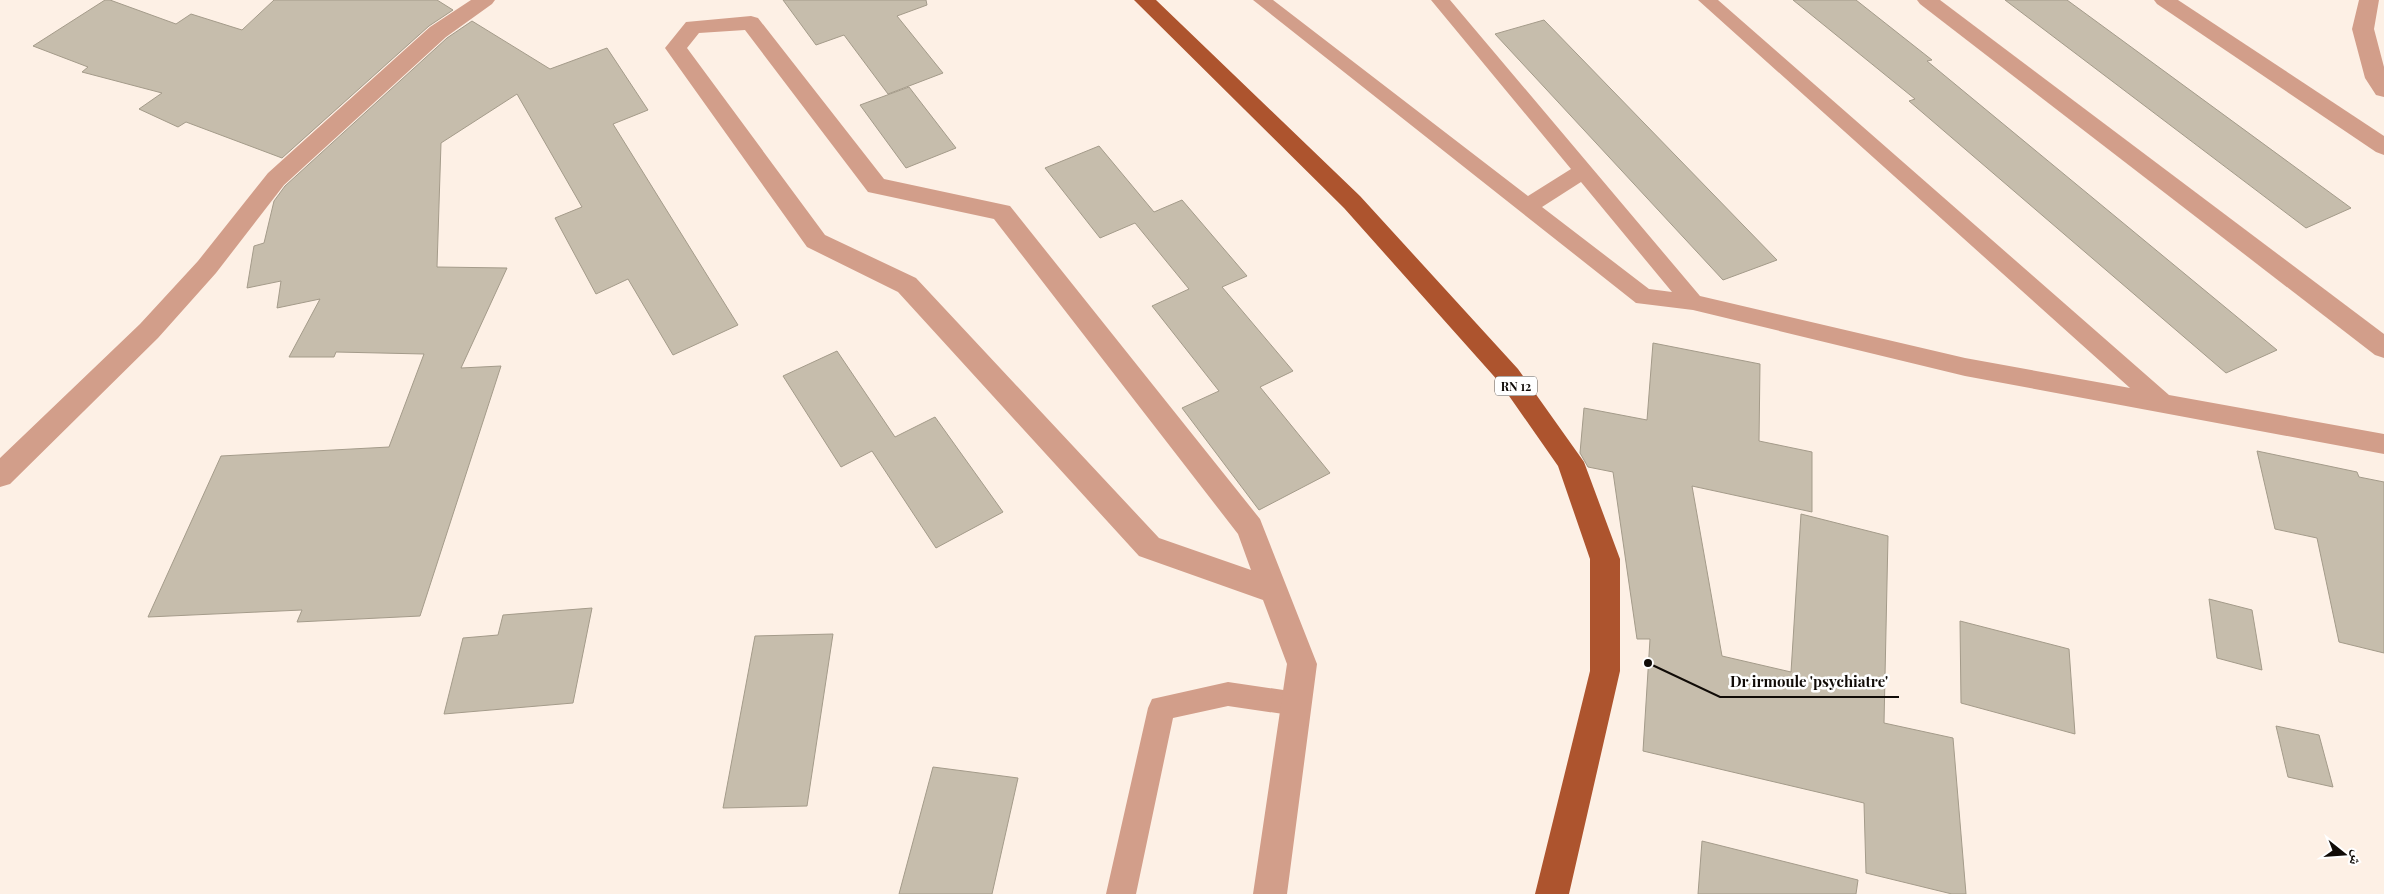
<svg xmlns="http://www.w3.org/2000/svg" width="2384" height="894" font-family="'Playfair Display','Noto Naskh Arabic',serif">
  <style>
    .building { fill: #c6bdac; stroke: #a49b8a }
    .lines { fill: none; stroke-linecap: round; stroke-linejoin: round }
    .service { fill: #d29e8a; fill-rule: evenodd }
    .minor { fill: #d29e8a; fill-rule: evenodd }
    .tertiary { fill: #d29e8a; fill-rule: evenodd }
    .primary { fill: #ad542e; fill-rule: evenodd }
    .labels { text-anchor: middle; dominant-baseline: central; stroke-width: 5; stroke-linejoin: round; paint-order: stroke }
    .shield { fill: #fff; stroke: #585451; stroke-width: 1 }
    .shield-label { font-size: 12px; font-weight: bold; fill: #100b07 }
    .leader { fill: none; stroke: #100b07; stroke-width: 2 }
    .callout-dot { fill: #100b07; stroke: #fff; stroke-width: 2 }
    .callout-label { font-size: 15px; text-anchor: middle; font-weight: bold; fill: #100b07; stroke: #fff; stroke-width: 5; stroke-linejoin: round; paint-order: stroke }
  </style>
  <rect width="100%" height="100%" fill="#fdf0e5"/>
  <g class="building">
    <polygon points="105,0 110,0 176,24 191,14 242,30 274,0 437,0 453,10 429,26 282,158 186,122 178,127 139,109 162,93 82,72 88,67 33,46"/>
    <polygon points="783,0 926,0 927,5 897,16 943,73 888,94 844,35 816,45"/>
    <polygon points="1793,0 1856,0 1932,60 1927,61 2277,350 2226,373 1909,101 1915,99"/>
    <polygon points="2005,0 2067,0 2351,208 2306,228"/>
    <polygon points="1544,20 1777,260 1723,280 1495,34"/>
    <polygon points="472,21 550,69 607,48 648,110 613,124 738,325 673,355 628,279 596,294 555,218 582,207 517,94 441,143 437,267 507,268 461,368 501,366 420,616 297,622 302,610 148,617 221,456 389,447 424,354 336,352 334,357 289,357 320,299 277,308 281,281 247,288 254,246 264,243 274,201 285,186 447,38"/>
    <polygon points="909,87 956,148 906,168 860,105"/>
    <polygon points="1099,146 1154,212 1182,200 1247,276 1222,287 1293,371 1260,387 1330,473 1259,510 1182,408 1219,391 1152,306 1189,289 1135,223 1100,238 1045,168"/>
    <polygon points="1653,343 1760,364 1759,441 1812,452 1812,512 1692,486 1722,656 1791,672 1801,514 1888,536 1884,723 1953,738 1966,894 1952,894 1866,873 1864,803 1643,751 1650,639 1637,639 1613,472 1588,467 1580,453 1584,408 1647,420"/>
    <polygon points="837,351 895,437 935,417 1003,512 936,548 872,451 841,467 783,376"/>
    <polygon points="2257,451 2357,472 2359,477 2384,482 2384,653 2339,642 2317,538 2275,529"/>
    <polygon points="2209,599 2252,610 2262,670 2217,658"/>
    <polygon points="592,608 573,703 444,714 463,638 498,635 503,615"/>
    <polygon points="1960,621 2069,649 2075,734 1961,703"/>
    <polygon points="833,634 807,806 723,808 755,636"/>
    <polygon points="2276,726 2319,735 2333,787 2288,777"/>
    <polygon points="933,767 1018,778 992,894 899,894"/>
    <polygon points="1702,841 1858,880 1856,894 1698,894"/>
  </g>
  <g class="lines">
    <g class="service">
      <path d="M1253,0H1273L1528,196L1571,169L1431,0H1450L1700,296L1965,358L2130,388L1698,0H1718L2169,395L2384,434V454L1965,376L1693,310L1636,303ZM1581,182L1672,292L1649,289L1542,207Z"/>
      <polygon points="1228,682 1297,692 1307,695 1311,704 1307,713 1297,716 1228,706 1173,718 1136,894 1106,894 1148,708 1152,699"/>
    </g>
    <g class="minor">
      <polygon points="471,0 495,0 492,4 446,37 284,185 216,273 158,338 10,484 0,487 0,458 140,324 198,261 268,173 430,27"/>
      <polygon points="1917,0 1940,0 2384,334 2384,358 2375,355 1920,4"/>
      <polygon points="2154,0 2178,0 2384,136 2384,155 2376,152 2157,4"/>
      <path d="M751,16L758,18L884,179L1010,206L1260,519L1317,664L1287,894H1253L1287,664L1263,600L1139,556L898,292L807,247L665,48L686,22ZM745,30L868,192L994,219L1238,534L1251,570L1159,538L916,278L825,235L687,48L699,33Z"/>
    </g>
    <polygon class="tertiary" points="2359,0 2379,0 2374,29 2384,67 2384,97 2376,95 2365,78 2352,29"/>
    <polygon class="primary" points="1134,0 1156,0 1360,196 1518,369 1584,462 1620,559 1620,671 1569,894 1535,894 1590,671 1590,559 1558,466 1500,383 1344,208"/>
  </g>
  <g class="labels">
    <rect class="shield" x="1495" y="376.5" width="42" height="19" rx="4"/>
    <g class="shield-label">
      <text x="1516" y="386">RN 12</text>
    </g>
  </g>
  <path class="leader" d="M1648 663L1720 697H1899"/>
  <circle class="callout-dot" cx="1648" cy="663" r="5"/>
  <g class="callout-label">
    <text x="1809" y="687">Dr irmoule 'psychiatre'</text>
  </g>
  <g transform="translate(2344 854) rotate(107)" stroke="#ffffff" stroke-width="4" paint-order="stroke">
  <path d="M0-4L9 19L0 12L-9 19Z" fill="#100b07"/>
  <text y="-8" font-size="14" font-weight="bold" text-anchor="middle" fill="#100b07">ش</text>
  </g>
</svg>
